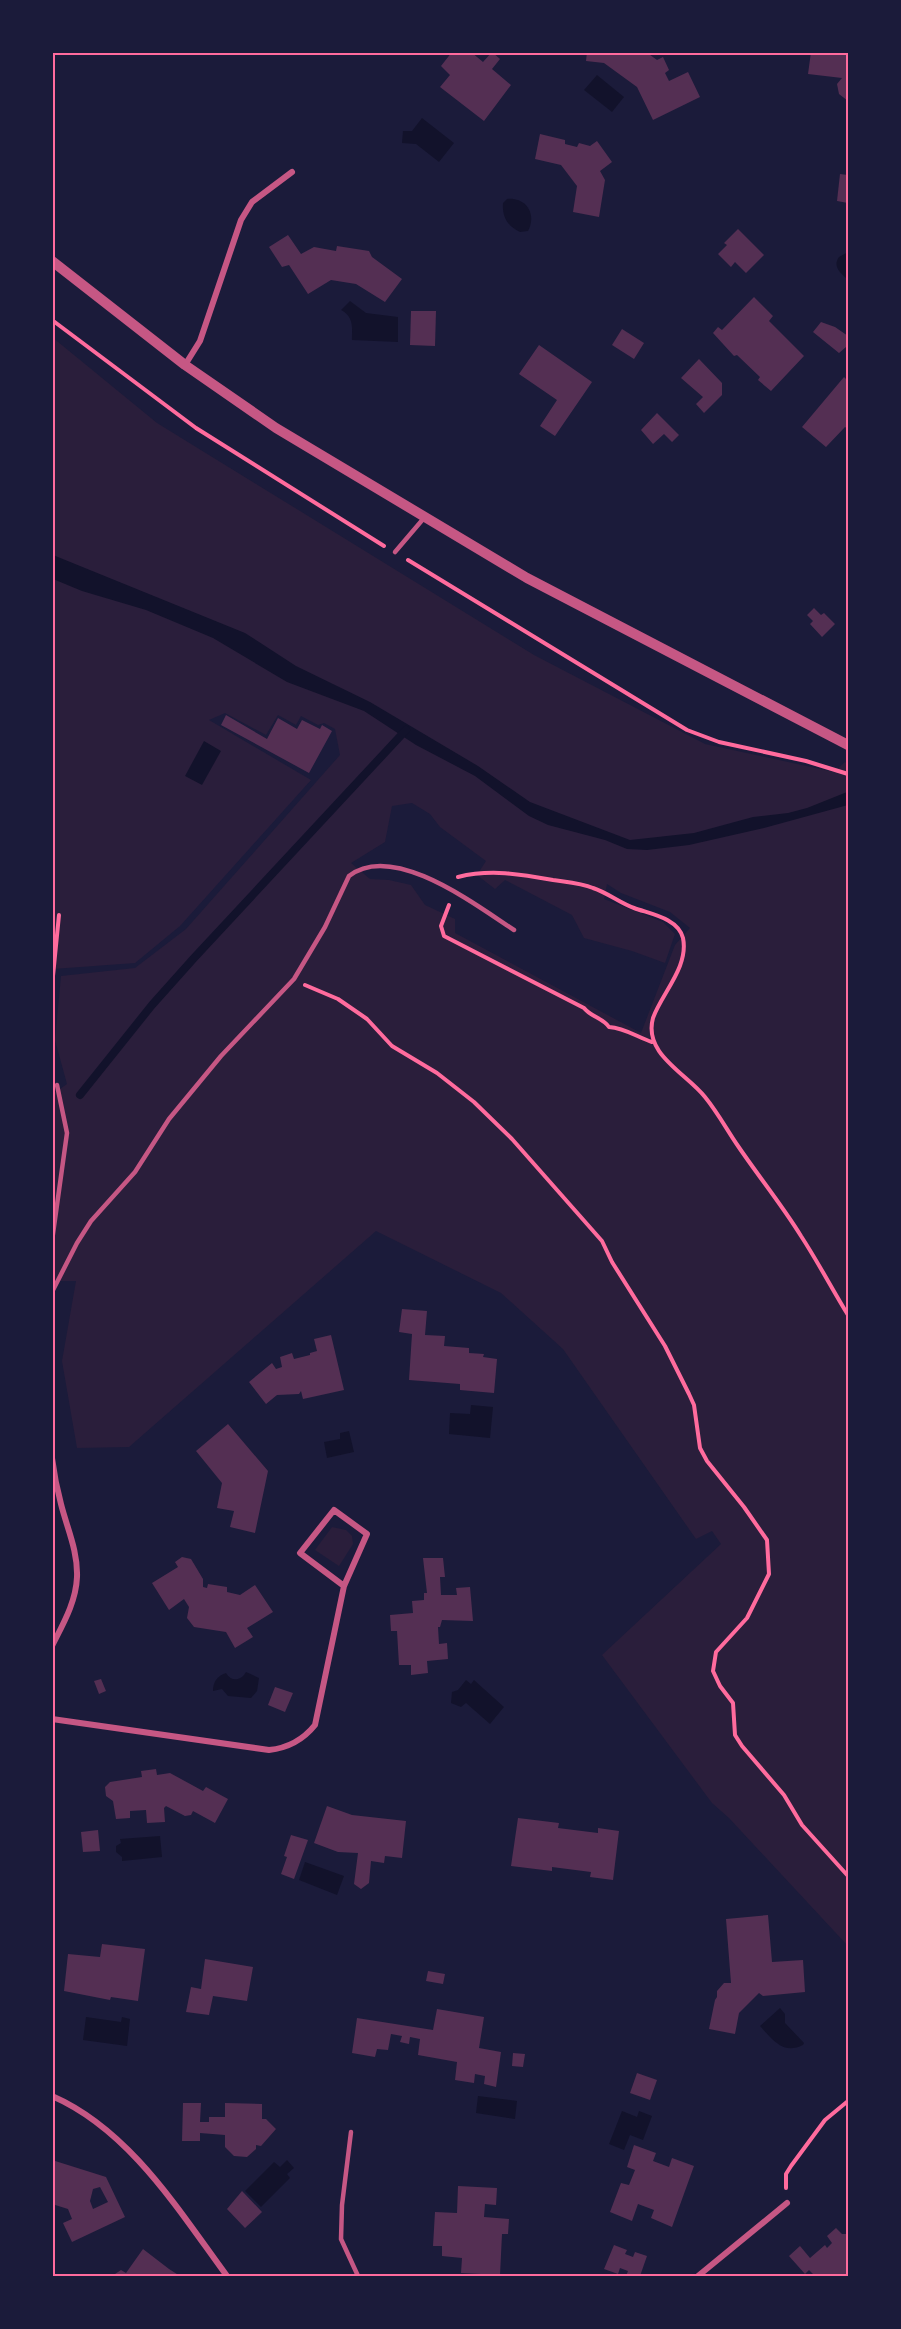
<svg xmlns="http://www.w3.org/2000/svg" width="901" height="2329" font-family="Karla,sans-serif">
  <style>
    .green { fill: #2a1e3b; fill-rule: evenodd }
    .water { fill: #12122b }
    .lines { fill: none; stroke-linecap: round; stroke-linejoin: round }
    .stream { stroke: #12122b; stroke-width: 8 }
    .building { fill: #542f53; fill-rule: evenodd }
    .path { stroke: #ff6b9d; stroke-width: 4 }
    .service { stroke: #c65784; stroke-width: 4.5 }
    .minor { stroke: #c65784; stroke-width: 6 }
    .tertiary { stroke: #c65784; stroke-width: 10 }
    .neatline { fill: none; stroke: #ff6b9d; stroke-width: 2 }
  </style>
  <rect width="100%" height="100%" fill="#1b1b3a"/>
  <g class="green">
    <path d="M52,337L157,423L534,655L705,744L834,772L845,762L848,764V1946L729,1818L712,1803L602,1655L721,1544L712,1531L696,1539L563,1349L501,1293L376,1231L129,1447L77,1448L62,1361L76,1281H52L53,1094L67,1084L55,1040L61,976L135,968L186,929L340,755L335,729L324,723L318,725L301,716L296,725L278,715L266,735L225,713L209,720L311,780L180,926L135,963L53,969ZM412,803L430,814L440,827L486,861L477,875L495,889L505,880L572,915L584,938L632,951L665,963L675,934L663,922L604,899L607,884L621,893L670,912L690,928L675,945L641,1033L455,933V919L425,905L411,885L389,880L370,879L351,863L385,842L392,806Z"/>
    <polygon points="332,1527 346,1530 352,1536 353,1544 339,1566 315,1550"/>
  </g>
  <g class="water">
    <polygon points="597,75 624,97 612,112 584,90"/>
    <polygon points="422,118 454,143 439,162 416,144 402,143 403,131 412,131"/>
    <path d="M507,199C526,197 537,214 528,231L520,232C507,226 502,216 503,203Z"/>
    <path d="M848,252V280C841,273 832,267 839,257Z"/>
    <path d="M350,301L366,313L398,317V342L352,340C352,327 354,317 341,310Z"/>
    <polygon points="53,555 245,633 296,666 370,702 478,766 530,802 630,840 694,833 753,817 788,813 807,808 847,792 848,805 764,828 689,845 647,850 627,849 605,840 548,825 529,816 475,776 416,745 364,711 287,682 213,638 146,610 82,591 53,579"/>
    <polygon points="204,741 221,751 202,785 185,776"/>
    <polygon points="471,1405 493,1407 490,1438 449,1434 450,1413 470,1414"/>
    <polygon points="349,1431 354,1452 327,1458 324,1442 340,1439 340,1433"/>
    <path d="M246,1672L259,1678L257,1691L251,1698L228,1696L222,1689L213,1691C213,1682 217,1676 226,1673C231,1682 241,1681 246,1672Z"/>
    <polygon points="466,1680 471,1684 474,1680 504,1707 490,1724 466,1703 461,1707 451,1703 452,1692 458,1690"/>
    <polygon points="160,1836 162,1857 122,1861 122,1857 116,1852 116,1846 121,1843 120,1839"/>
    <polygon points="305,1862 344,1876 337,1895 299,1880"/>
    <path d="M780,2008L785,2014V2023L804,2043L803,2045C783,2055 773,2040 760,2026Z"/>
    <polygon points="86,2017 121,2022 122,2017 130,2019 127,2046 83,2040"/>
    <polygon points="478,2096 517,2101 515,2119 476,2113"/>
    <polygon points="622,2111 637,2117 639,2111 652,2116 643,2140 630,2135 624,2150 609,2144"/>
    <polygon points="287,2160 294,2168 287,2174 290,2178 261,2207 245,2191 274,2162 280,2167"/>
  </g>
  <g class="lines">
    <polyline class="stream" points="80,1095 152,1005 194,958 406,730"/>
  </g>
  <g class="building">
    <polygon points="452,52 471,52 483,62 492,52 500,59 492,69 511,85 484,121 440,87 450,75 441,66"/>
    <polygon points="587,52 646,52 657,60 663,57 669,70 665,73 669,81 688,72 700,97 653,120 637,87 604,63 586,61"/>
    <polygon points="811,52 848,52 848,101 839,94 837,84 842,78 808,74"/>
    <polygon points="540,134 565,140 565,144 577,147 579,143 590,146 597,141 612,162 600,171 605,180 599,217 573,212 577,186 561,165 535,159"/>
    <polygon points="840,174 848,175 848,203 837,201"/>
    <polygon points="738,229 764,255 746,273 735,262 731,267 718,254 727,245 724,243"/>
    <polygon points="288,235 301,254 314,247 336,251 337,246 369,251 372,257 402,279 385,302 356,284 331,280 308,294 289,265 282,267 269,247"/>
    <polygon points="754,297 773,316 769,321 804,356 771,391 758,380 760,377 737,355 734,356 713,333 718,327 722,330"/>
    <polygon points="411,311 436,311 435,346 410,345"/>
    <polygon points="821,322 835,327 848,336 848,349 846,347 839,353 813,332"/>
    <polygon points="622,329 644,343 634,359 612,345"/>
    <polygon points="539,345 592,382 555,436 540,426 557,400 519,374"/>
    <polygon points="699,359 722,383 722,395 704,413 696,404 703,397 681,378"/>
    <polygon points="844,377 848,381 848,429 845,427 826,447 802,427"/>
    <polygon points="657,413 679,435 672,442 664,434 653,444 641,430"/>
    <polygon points="814,608 821,615 824,613 835,624 822,637 810,624 813,621 807,615"/>
    <polygon points="226,715 267,739 278,718 297,729 302,720 320,729 322,725 332,731 309,773 221,725"/>
    <polygon points="402,1309 427,1311 425,1335 445,1336 444,1346 469,1348 469,1353 484,1354 483,1357 497,1359 494,1393 460,1390 460,1384 409,1380 412,1334 399,1332"/>
    <polygon points="331,1335 344,1390 303,1399 301,1391 299,1394 277,1395 266,1404 249,1382 272,1363 276,1369 282,1367 280,1357 292,1353 294,1359 310,1355 310,1353 317,1351 314,1339"/>
    <polygon points="228,1424 268,1471 255,1533 230,1527 234,1511 217,1508 222,1483 196,1451"/>
    <polygon points="182,1557 191,1559 203,1579 203,1587 207,1588 208,1584 227,1587 227,1592 240,1595 255,1585 273,1612 247,1628 253,1637 235,1648 226,1632 194,1627 187,1618 189,1607 184,1599 169,1610 152,1583 178,1567 175,1562"/>
    <polygon points="423,1558 443,1558 445,1577 440,1577 441,1595 457,1595 456,1588 470,1587 473,1621 442,1620 440,1627 438,1627 439,1644 447,1643 448,1659 427,1661 428,1673 411,1675 411,1665 399,1665 397,1631 391,1631 390,1615 413,1613 412,1601 424,1600 424,1593 427,1593"/>
    <polygon points="101,1679 106,1691 99,1694 94,1681"/>
    <polygon points="275,1687 293,1693 285,1712 268,1705"/>
    <polygon points="156,1769 157,1775 170,1773 203,1791 206,1787 228,1799 215,1823 193,1811 191,1815 185,1816 166,1806 164,1808 165,1822 147,1823 146,1810 130,1811 130,1818 116,1819 113,1801 106,1796 105,1787 110,1782 142,1777 141,1771"/>
    <polygon points="327,1806 352,1815 406,1821 402,1858 385,1856 384,1863 371,1861 369,1883 361,1889 354,1884 358,1853 338,1852 314,1843"/>
    <polygon points="518,1818 559,1823 558,1828 598,1833 598,1828 619,1831 613,1880 590,1877 591,1872 552,1867 552,1871 511,1866"/>
    <polygon points="98,1830 100,1851 83,1852 81,1832"/>
    <polygon points="291,1835 308,1840 294,1879 281,1874 287,1857 284,1856"/>
    <polygon points="768,1915 772,1962 803,1960 805,1992 763,1996 759,1993 739,2013 735,2034 709,2029 715,2000 717,1997 717,1991 724,1983 731,1983 726,1919"/>
    <polygon points="102,1944 145,1949 138,2001 111,1997 110,2000 64,1991 68,1954 100,1957"/>
    <polygon points="205,1959 253,1967 247,2001 213,1996 209,2015 186,2012 191,1987 201,1989"/>
    <polygon points="428,1971 445,1974 443,1984 426,1981"/>
    <polygon points="437,2009 484,2017 479,2048 501,2052 496,2087 484,2084 485,2076 475,2074 474,2083 455,2080 457,2062 418,2055 420,2039 410,2037 409,2044 400,2042 402,2036 391,2034 388,2050 377,2049 375,2057 352,2053 357,2018 433,2030"/>
    <polygon points="513,2053 525,2054 523,2067 512,2066"/>
    <polygon points="637,2073 657,2080 650,2100 630,2093"/>
    <polygon points="183,2103 201,2103 200,2122 209,2122 209,2117 225,2117 225,2103 262,2104 262,2119 266,2119 276,2129 261,2146 256,2145 256,2149 247,2157 234,2156 225,2147 225,2135 200,2133 200,2141 182,2141"/>
    <polygon points="634,2145 656,2153 653,2161 669,2167 672,2158 694,2166 672,2227 651,2218 654,2210 638,2204 632,2221 610,2212 621,2183 629,2185 635,2170 627,2167"/>
    <path d="M52,2160L106,2177L125,2217L72,2242L63,2223L72,2219L68,2209L52,2204ZM100,2187L108,2202L93,2209L90,2201L93,2189Z"/>
    <polygon points="458,2186 497,2188 496,2205 485,2204 484,2217 509,2219 508,2234 502,2234 500,2275 461,2273 462,2258 442,2256 442,2246 433,2246 435,2212 457,2213"/>
    <polygon points="242,2191 262,2212 245,2228 227,2209"/>
    <polygon points="836,2228 842,2234 848,2234 848,2276 815,2276 809,2270 805,2274 789,2256 800,2246 810,2258 825,2245 827,2248 832,2243 827,2236"/>
    <polygon points="614,2245 627,2250 625,2254 633,2257 635,2252 647,2256 640,2276 626,2276 628,2271 620,2268 618,2274 604,2269"/>
    <polygon points="143,2249 169,2269 180,2276 112,2276 121,2270 126,2273"/>
  </g>
  <g class="lines">
    <g class="path">
      <polyline points="52,320 196,428 384,546"/>
      <polyline points="408,560 687,730 719,742 806,761 848,774"/>
      <path d="M458,877C490,869 520,874 553,880C566,882 581,883 593,888C608,893 620,903 634,908C650,914 678,918 683,938C689,967 662,993 653,1018C643,1054 686,1073 705,1097C718,1113 727,1130 738,1146C759,1177 782,1205 801,1236C818,1262 832,1289 848,1315"/>
      <path d="M449,905L441,926L444,936L584,1008C591,1017 603,1018 609,1027C625,1028 637,1037 652,1042"/>
      <polyline points="305,985 338,999 367,1019 392,1046 437,1073 474,1102 512,1139 602,1241 612,1262 665,1346 689,1394 694,1405 700,1448 707,1461 744,1507 767,1540 769,1574 747,1618 716,1652 713,1671 720,1686 733,1703 735,1735 742,1746 784,1795 802,1825 848,1876"/>
      <polyline points="52,986 59,915"/>
      <polyline points="786,2188 786,2174 791,2166 825,2120 848,2101"/>
    </g>
    <g class="service">
      <polyline points="395,552 424,518"/>
      <polyline points="52,1241 67,1133 57,1085"/>
      <path d="M52,1292L77,1243L91,1221L135,1172L169,1119L221,1056L294,979L325,927L349,876C393,841 477,906 514,930"/>
      <polyline points="351,2132 342,2205 341,2239 358,2276"/>
    </g>
    <g class="minor">
      <polyline points="185,365 200,341 241,220 252,202 292,172"/>
      <path d="M52,1458C54,1474 57,1489 61,1504C67,1528 78,1551 77,1577C76,1602 63,1624 52,1646"/>
      <path d="M52,1719L269,1750C288,1748 303,1740 315,1725L344,1586L367,1534L334,1510L300,1553L344,1586"/>
      <path d="M52,2096C130,2130 179,2211 227,2276"/>
      <polyline points="698,2276 787,2203"/>
    </g>
    <polyline class="tertiary" points="52,261 185,365 276,428 527,578 848,745"/>
  </g>
  <rect width="901" height="2329" fill="none" stroke="#1b1b3a" stroke-width="108"/>
  <rect x="54" y="54" width="793" height="2221" class="neatline"/>
</svg>
